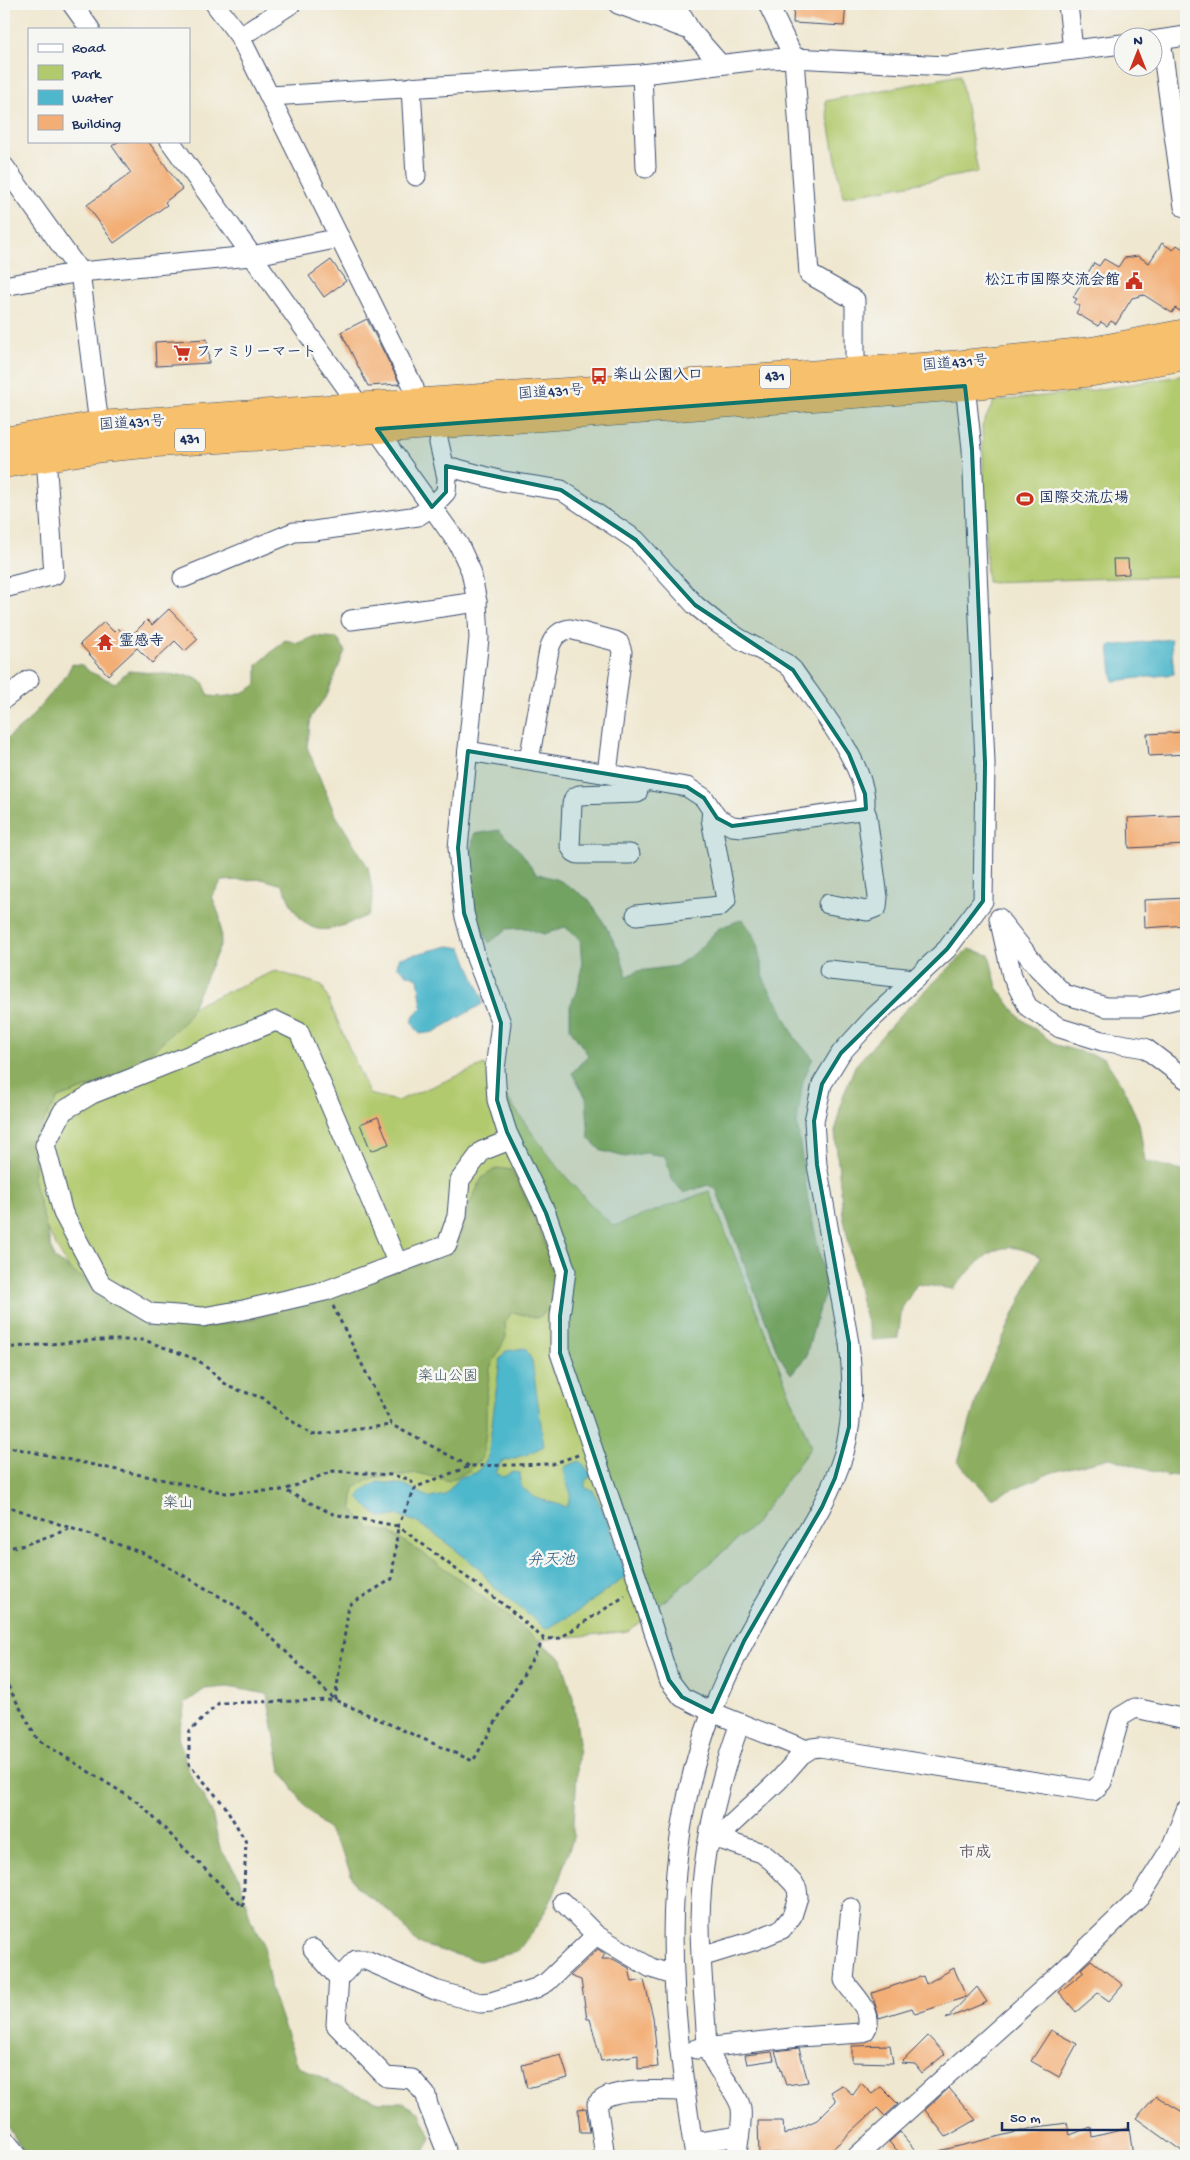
<svg xmlns="http://www.w3.org/2000/svg" width="1190" height="2160" font-family="'Gochi Hand','Klee One',sans-serif">
  <style>
    .green { fill: #b2ca6e; stroke: #667c66 }
    .forest { fill: #8dae61; stroke: #546e60 }
    .water { fill: #4eb7cb; stroke: #347394 }
    .building { fill: #f3ae75 }
    .lines { fill: none; stroke-linecap: round; stroke-linejoin: round }
    .minor-casing { stroke: #3b4b6f; stroke-width: 21 }
    .highway-casing { stroke: #3b4b6f; stroke-width: 29 }
    .path { stroke: #3b4b6f; stroke-width: 3; stroke-dasharray: 4 4; stroke-linecap: butt }
    .minor { stroke: #fff; stroke-width: 19 }
    .highway { stroke: #f7c06c; stroke-width: 28 }
    .marked { fill: #0f766e; fill-opacity: 0.2; stroke: #0f766e; stroke-width: 4; stroke-linejoin: round }
    .labels { text-anchor: middle; dominant-baseline: central; stroke-width: 5; stroke-linejoin: round; paint-order: stroke }
    .shield { fill: #f6f6f2; stroke: #5d6b8a; stroke-width: 1 }
    .shield-label { font-size: 14px; font-weight: bold; fill: #1b2f5e }
    .poi-label { font-size: 15px; font-weight: bold; fill: #1b2f5e; stroke: #f6f6f2; text-anchor: start }
    .street-label { font-size: 15px; fill: #1b2f5e; stroke: #f6f6f2 }
    .park-label { font-size: 15px; fill: #415662; stroke: #f6f6f2 }
    .water-label { font-size: 16px; font-style: italic; fill: #2a587f; stroke: #f6f6f2 }
    .neighbourhood-label { font-size: 16px; font-weight: bold; fill: #675b66; stroke: #f6f6f2 }
  </style>
  <rect width="100%" height="100%" fill="#f6f6f2"/>
  <filter id="ink" filterUnits="userSpaceOnUse"><feTurbulence type="fractalNoise" baseFrequency=".02" numOctaves="2"/><feDisplacementMap in="SourceGraphic" scale="10" xChannelSelector="R" yChannelSelector="G"/><feConvolveMatrix kernelMatrix="1 2 1 2 8 2 1 2 1" color-interpolation-filters="sRGB"/></filter>
  <filter id="wash" filterUnits="userSpaceOnUse"><feTurbulence type="fractalNoise" baseFrequency=".0096" numOctaves="4" result="noise"/><feDisplacementMap in="SourceGraphic" scale="20" xChannelSelector="R" yChannelSelector="G"/><feGaussianBlur stdDeviation="1.12" result="paint"/><feColorMatrix in="noise" values="0 0 0 0 0 0 0 0 0 0 0 0 0 0 0 0 0 1.4 0 .05"/><feComposite in="paint" operator="in"/></filter>
  <g filter="url(#wash)">
    <rect width="100%" height="100%" fill="#efe7cf"/>
    <g class="green">
      <polygon points="960,75 978,172 843,197 825,101"/>
      <polygon points="1186,375 1186,576 987,582 982,426 994,401 1082,392"/>
      <path d="M275,971L322,985L369,1094L397,1101L484,1065C523,1119 563,1183 614,1226L709,1191L811,1447L752,1527L629,1631L483,1646L86,1299L29,1198L18,1082Z"/>
    </g>
    <g class="forest">
      <path d="M315,636L337,638L345,651L327,695L311,717L307,747L334,812L368,867L373,896L369,915C356,920 342,927 329,929C303,934 290,905 283,885L262,879L222,881L212,896L220,917L221,944L186,1020L149,1054L112,1079L58,1098L40,1128L33,1178L54,1258L134,1315L161,1324L203,1327L250,1320L449,1253L463,1230L468,1207L482,1178L497,1168L512,1170C527,1199 553,1255 555,1286C555,1292 554,1299 553,1305L538,1318L512,1312L505,1322L506,1337L490,1368L486,1401V1430L483,1457L470,1470L449,1481L417,1473L367,1480L354,1488L352,1508L370,1529L390,1532L449,1571L562,1659L573,1698L579,1742L573,1838L554,1895L538,1924L517,1952L479,1961L418,1944L393,1914L356,1887L344,1856L327,1829L306,1808L281,1770L267,1694L228,1687L205,1689L185,1703L178,1737L190,1774L211,1810L220,1848L239,1877L251,1921L263,1941L271,1990L298,2066L343,2089L379,2102H402L420,2113L431,2138L422,2156H26L4,2119V741L28,721L66,676L72,664L82,665L90,672L115,683L128,671L191,676L203,682L209,696C226,698 245,695 257,684V665L285,640L298,643Z"/>
      <polygon points="499,830 521,852 536,873 561,881 588,899 604,923 619,951 627,976 638,971 676,966 695,953 719,928 743,919 756,939 765,982 781,1008 795,1038 813,1058 803,1081 797,1123 808,1200 827,1288 818,1312 806,1357 791,1374 778,1354 716,1189 708,1185 684,1193 672,1180 665,1156 645,1153 625,1157 602,1151 589,1139 586,1098 572,1073 588,1055 570,1029 570,1006 578,987 582,966 580,939 565,927 544,934 526,928 507,929 489,943 476,919 468,867 474,834"/>
      <path d="M969,949L989,955L997,987L1019,1017L1056,1045L1104,1058L1122,1085L1139,1123L1145,1161L1186,1172V1473L1167,1476L1110,1458L1053,1472L991,1498L958,1462L980,1388L1040,1257C996,1233 982,1259 953,1289L917,1284L902,1308L898,1338L872,1340L861,1301L843,1215L835,1132L842,1099L855,1066L902,1013Z"/>
    </g>
    <g class="water">
      <polygon points="1171,639 1174,674 1113,681 1109,646"/>
      <polygon points="449,946 462,948 482,997 482,1004 434,1032 420,1034 412,1023 414,1015 422,1007 418,978 407,974 397,966 399,958"/>
      <polygon points="525,1348 532,1361 544,1446 528,1454 501,1462 496,1473 503,1477 513,1472 520,1473 521,1487 536,1498 567,1507 571,1494 566,1481 564,1467 580,1461 592,1475 585,1481 585,1488 593,1490 604,1513 627,1576 575,1613 546,1629 492,1585 480,1569 435,1534 416,1522 398,1515 384,1518 375,1514 358,1498 365,1489 378,1482 405,1485 430,1498 445,1495 460,1477 476,1473 488,1458 500,1359 506,1351"/>
    </g>
    <g id="blocks">
      <g class="building">
        <polygon points="794,4 846,4 844,26 793,23"/>
        <polygon points="119,141 148,141 182,189 165,202 167,205 114,243 87,205 131,173 112,146"/>
        <polygon points="1162,243 1173,250 1177,245 1186,251 1186,300 1180,311 1175,308 1172,313 1144,295 1132,298 1116,324 1111,321 1107,326 1101,322 1098,326 1076,313 1080,306 1074,303 1077,299 1073,297 1094,263 1099,266 1104,259 1118,267 1124,258 1138,256 1149,263"/>
        <polygon points="331,260 346,281 324,297 309,276"/>
        <polygon points="367,319 400,384 368,386 341,332"/>
        <polygon points="207,339 209,363 156,366 155,342"/>
        <polygon points="1113,559 1128,559 1129,574 1114,575"/>
        <polygon points="169,609 198,639 185,651 175,641 152,663 137,648 108,675 80,644 104,622 114,632 118,628 128,639 147,620 152,625"/>
        <polygon points="1186,732 1186,754 1149,756 1147,734"/>
        <polygon points="1186,815 1186,845 1129,848 1128,818"/>
        <polygon points="1186,898 1186,925 1145,928 1144,900"/>
        <polygon points="378,1117 389,1144 371,1151 360,1124"/>
        <polygon points="598,1949 605,1954 602,1959 613,1959 629,1968 632,1982 644,1980 653,2017 658,2067 638,2069 638,2055 601,2061 590,2019 587,2019 581,1980 570,1976"/>
        <polygon points="1091,1960 1123,1985 1109,2001 1098,1993 1076,2012 1059,1992 1084,1972 1081,1969"/>
        <polygon points="954,1968 966,1997 915,2014 912,2008 879,2018 872,1993 923,1976 926,1984"/>
        <polygon points="977,1987 987,2002 946,2019"/>
        <polygon points="1051,2030 1077,2044 1059,2077 1031,2061"/>
        <polygon points="928,2036 945,2054 922,2073 915,2064 901,2063"/>
        <polygon points="890,2045 893,2063 852,2062 852,2046"/>
        <polygon points="799,2048 808,2082 786,2085 775,2051"/>
        <polygon points="772,2052 774,2060 747,2064 745,2055"/>
        <polygon points="561,2055 568,2078 527,2088 522,2065"/>
        <polygon points="861,2083 872,2094 881,2087 898,2104 885,2116 877,2108 825,2156 801,2156 799,2152 759,2154 758,2121 783,2121 784,2135 817,2120 836,2101 831,2092 842,2085 853,2095"/>
        <polygon points="949,2088 976,2120 946,2137 925,2110"/>
        <polygon points="1156,2096 1186,2114 1186,2154 1136,2118"/>
        <polygon points="586,2108 590,2132 580,2132 578,2109"/>
        <polygon points="1067,2123 1070,2135 1091,2127 1092,2137 1129,2128 1133,2156 1113,2156 1112,2153 1089,2156 939,2156 939,2151 1037,2127"/>
        <polygon points="900,2132 920,2156 903,2156 889,2142"/>
      </g>
    </g>
  </g>
  <g filter="url(#ink)">
    <use href="#blocks" fill-opacity="0" stroke="#3b4b6f" stroke-width="1"/>
    <g class="lines">
      <g class="minor-casing">
        <g id="minor">
          <polyline points="72,4 90,29"/>
          <polyline points="215,4 240,37 414,388"/>
          <polyline points="618,4 690,30 720,64"/>
          <polyline points="670,4 683,17 690,30"/>
          <polyline points="768,4 794,58 809,274 855,300 855,372"/>
          <polyline points="1068,4 1073,50"/>
          <polyline points="240,37 291,4"/>
          <polyline points="1161,40 1184,207"/>
          <polyline points="1152,41 1186,36"/>
          <polyline points="642,74 646,168"/>
          <polyline points="411,87 416,176"/>
          <polyline points="270,96 642,74 768,59 794,58 946,66 1122,44"/>
          <polyline points="170,141 459,545 471,571 477,602 479,638 458,848 464,913 476,958 501,1023 495,1069 497,1100 507,1132 546,1213 566,1271 560,1316 560,1353 640,1587 669,1680 682,1697 712,1712 807,1750"/>
          <polyline points="4,166 80,272 99,425"/>
          <polyline points="4,286 80,272 251,256 340,238"/>
          <path d="M445,468H454L502,481L561,490L636,540L695,605L717,623L740,639L785,663L793,670C816,704 867,765 865,805L860,810L742,827L732,826L717,818L704,798L687,787L468,751"/>
          <polyline points="183,578 294,532 314,531 418,516 432,507 446,492 447,478 439,443"/>
          <polyline points="4,588 54,575 46,456"/>
          <polyline points="351,620 477,602"/>
          <polyline points="4,699 29,680"/>
          <path d="M529,760L549,650C552,639 557,631 570,629L615,641L619,643L622,652L607,773"/>
          <polyline points="630,854 578,854 574,852 570,846 572,804 574,798 579,795 637,793 642,779"/>
          <polyline points="828,904 867,911 877,907 878,897 867,816 864,808"/>
          <polyline points="636,915 720,906 726,900 711,819 712,811"/>
          <polyline points="999,918 1012,976 1028,1007 1060,1028 1102,1041 1145,1048 1186,1079"/>
          <polyline points="1002,923 1038,968 1064,994 1106,1007 1142,1007 1186,997"/>
          <polyline points="829,970 915,979"/>
          <polyline points="398,1264 299,1032 276,1021 92,1094 63,1111 45,1145 63,1213 101,1284 150,1313 203,1317 243,1310 325,1291 447,1245 457,1216 460,1180 482,1151 510,1140"/>
          <polyline points="707,1847 779,1780 801,1755 812,1748 820,1747 1093,1791 1102,1782 1120,1717 1135,1708 1186,1719"/>
          <polyline points="563,1902 596,1935 651,1968 673,1975"/>
          <polyline points="313,1949 335,1974 344,1973 356,1960 366,1960 435,1990 480,2003 491,2002 536,1988 547,1982 596,1935"/>
          <polyline points="701,1957 753,1941 782,1929 792,1916 798,1897 797,1889 794,1884 772,1861 762,1853 716,1838"/>
          <polyline points="339,1974 336,2025 386,2077 412,2079 426,2095 428,2105 446,2150 446,2156"/>
          <path d="M696,2049L799,2037L861,2033L865,2031C877,2013 852,1994 844,1980L851,1908"/>
          <polyline points="4,2139 18,2156"/>
          <polyline points="693,2143 739,2136"/>
          <path d="M737,2155C738,2140 743,2123 741,2108C737,2091 714,2069 707,2047C705,2005 700,1963 700,1921C701,1853 717,1787 740,1723"/>
          <path d="M605,2156L597,2104C611,2086 663,2091 684,2091"/>
          <path d="M695,2156C670,2005 656,1860 712,1712C732,1659 761,1610 790,1560C811,1526 832,1492 844,1453C854,1417 853,1379 849,1343L817,1165L814,1121L822,1084L841,1053L874,1017L947,949L983,901L985,763L972,449L964,376"/>
          <polyline points="857,2156 1063,1971 1140,1897 1171,1848 1186,1810"/>
        </g>
      </g>
      <g class="highway-casing">
        <g id="highway">
          <polyline points="4,441 99,425 963,364 1092,351 1186,333"/>
          <polyline points="4,464 102,448 156,443 377,429 965,386 1093,372 1186,356"/>
        </g>
      </g>
      <g class="path">
        <polyline points="333,1306 392,1425 469,1466"/>
        <polyline points="4,1348 96,1340 144,1340 198,1360 229,1387 263,1398 290,1420 312,1435 392,1425"/>
        <polyline points="4,1446 226,1493 284,1490 333,1471 391,1475 409,1479 416,1487"/>
        <polyline points="578,1455 552,1464 470,1466 416,1487 398,1526 508,1608 544,1639 560,1638 625,1596"/>
        <polyline points="4,1505 143,1553 186,1577 236,1606 272,1638 335,1700 473,1761 544,1639"/>
        <polyline points="4,1548 21,1546 72,1528"/>
        <polyline points="4,1679 38,1740 139,1803 243,1907 246,1842 225,1806 189,1764 189,1732 219,1703 335,1700 349,1605 392,1579 398,1526 333,1514 284,1490"/>
      </g>
      <use href="#minor" class="minor"/>
      <use href="#highway" class="highway"/>
    </g>
  </g>
  <path class="marked" d="M965,386L972,449L985,763L983,901L947,949L841,1053L822,1084L814,1121L817,1165L849,1343V1427L835,1478L822,1507L744,1641L712,1712L682,1697L669,1680L560,1353V1316L566,1271L546,1213L507,1132L497,1100L501,1023L464,913L458,848L468,751L687,787L704,798L717,818L732,826L866,809L865,794L849,754L793,670L695,605L636,540L561,490L446,466V492L432,507L377,429Z"/>
  <defs>
    <g id="civic-bare" transform="scale(1.35)"><path d="M-.6-6.5H3V-4.5H.6V-3L4-1V1h2V6H-6V1h2V-1L-.6-3ZM-1.2 2.5V6h2.4V2.5Z" fill="#c8321e" stroke="#f6f6f2" stroke-width="2.5" paint-order="stroke"/></g>
    <g id="supermarket-bare" transform="scale(1.35)"><path d="M-6-5.5h2.5l.6 2H6L4.5 2H-2.5L-4.4-4H-6ZM-1.5 3.2a1.3 1.3 0 1 0 .1 0ZM3 3.2a1.3 1.3 0 1 0 .1 0Z" fill="#c8321e" stroke="#f6f6f2" stroke-width="2.5" paint-order="stroke"/></g>
    <g id="bus-bare" transform="scale(1.35)"><path d="M-5-6H5V4H4V6H2V4H-2V6H-4V4H-5ZM-3.5-4V0h7V-4ZM-3.5 1.2v1.5H-2V1.2ZM2 1.2v1.5H3.5V1.2Z" fill="#c8321e" stroke="#f6f6f2" stroke-width="2.5" paint-order="stroke"/></g>
    <g id="stadium-bare" transform="scale(1.35)"><path d="M0-5a6.5 5 0 1 0 0 10a6.5 5 0 1 0 0-10ZM-3.5-1.8h7v3.6h-7Z" fill="#c8321e" stroke="#f6f6f2" stroke-width="2.5" paint-order="stroke"/></g>
    <g id="temple-bare" transform="scale(1.35)"><path d="M0-6L5-2H3V0L6.5 2.5H4V6H1.5V3h-3V6H-4V2.5H-6.5L-3 0V-2H-5Z" fill="#c8321e" stroke="#f6f6f2" stroke-width="2.5" paint-order="stroke"/></g>
  </defs>
  <g fill-rule="evenodd">
    <use href="#civic-bare" x="1134" y="281"/>
    <use href="#supermarket-bare" x="182" y="353"/>
    <use href="#bus-bare" x="599" y="376"/>
    <use href="#stadium-bare" x="1025" y="499"/>
    <use href="#temple-bare" x="105" y="642"/>
  </g>
  <g class="labels">
    <g class="shield">
      <rect x="760" y="365.5" width="30" height="23" rx="4"/>
      <rect x="175" y="428.5" width="30" height="23" rx="4"/>
    </g>
    <g class="shield-label">
      <text x="775" y="377">431</text>
      <text x="190" y="440">431</text>
    </g>
    <g class="poi-label">
      <text x="1120" y="281" text-anchor="end">松江市国際交流会館</text>
      <text x="196" y="353">ファミリーマート</text>
      <text x="613" y="376">楽山公園入口</text>
      <text x="1039" y="499">国際交流広場</text>
      <text x="119" y="642">霊感寺</text>
    </g>
    <g class="street-label">
      <text transform="translate(955 364) rotate(-5)">国道431号</text>
      <text transform="translate(551 393) rotate(-4)">国道431号</text>
      <text transform="translate(132 424) rotate(-4)">国道431号</text>
    </g>
    <g class="park-label">
      <text x="448" y="1377">楽山公園</text>
      <text x="178" y="1504">楽山</text>
    </g>
    <g class="water-label">
      <text x="551" y="1561">弁天池</text>
    </g>
    <g class="neighbourhood-label">
      <text x="975" y="1854">市成</text>
    </g>
  </g>
  <rect width="1190" height="2160" fill="none" stroke="#f6f6f2" stroke-width="20"/>
  <rect x="28" y="28" width="162" height="115" fill="#f6f6f2" stroke="#9ea6b7"/>
  <rect x="38" y="44" width="25" height="8" fill="#ffffff" stroke="#9ea6b7"/>
  <text x="72" y="52" font-size="15" fill="#1b2f5e">Road</text>
  <rect x="38" y="65" width="25" height="15" fill="#b2ca6e" stroke="#9ea6b7"/>
  <text x="72" y="78" font-size="15" fill="#1b2f5e">Park</text>
  <rect x="38" y="90" width="25" height="15" fill="#4eb7cb" stroke="#9ea6b7"/>
  <text x="72" y="102" font-size="15" fill="#1b2f5e">Water</text>
  <rect x="38" y="115" width="25" height="15" fill="#f3ae75" stroke="#9ea6b7"/>
  <text x="72" y="128" font-size="15" fill="#1b2f5e">Building</text>
  <g transform="translate(1138 52)"><circle r="24" fill="#f6f6f2" stroke="#9ea6b7"/>
  <path d="M0-4L9 19L0 12L-9 19Z" fill="#c8321e"/>
  <text y="-8" font-size="14" font-weight="bold" text-anchor="middle" fill="#1b2f5e">N</text>
  </g>
  <path d="M1002 2122v8h126v-8" fill="none" stroke="#1b2f5e" stroke-width="2.5"/>
  <text x="1010" y="2122" font-size="15" fill="#1b2f5e" stroke="#f6f6f2" stroke-width="4" paint-order="stroke">50 m</text>
</svg>
